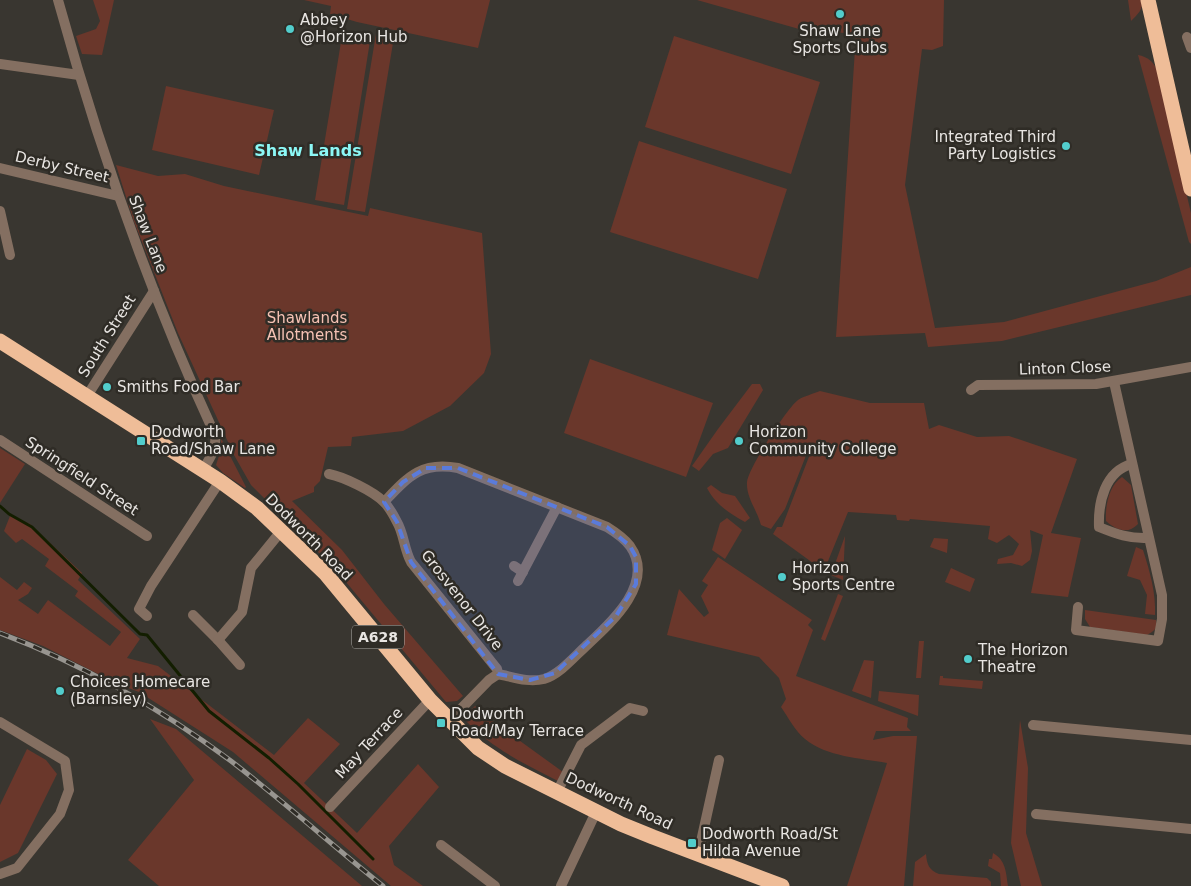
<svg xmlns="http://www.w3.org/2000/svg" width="1191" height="886" font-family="'DejaVu Sans',sans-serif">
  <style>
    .green { fill: #6a372b }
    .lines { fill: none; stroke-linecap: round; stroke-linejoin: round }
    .stream { stroke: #131e00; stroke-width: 3 }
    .street { stroke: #846f61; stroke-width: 10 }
    .highway { stroke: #efbd98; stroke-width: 15 }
    .rail-casing { stroke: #989590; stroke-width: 5 }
    .rail { stroke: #2f2c26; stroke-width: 3; stroke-dasharray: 9; stroke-linecap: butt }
    .marked { fill: #5a7bdb; fill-opacity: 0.2; stroke: #5a7bdb; stroke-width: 4; stroke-dasharray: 10 6; stroke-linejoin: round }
    .poi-dot { fill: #52cdcc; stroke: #2f2c26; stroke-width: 2 }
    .labels { text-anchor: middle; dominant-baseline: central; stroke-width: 5; stroke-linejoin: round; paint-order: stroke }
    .shield { fill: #2f2c26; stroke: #b0aeaa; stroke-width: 1 }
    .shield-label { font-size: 14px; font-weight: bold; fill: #e8e5e2 }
    .poi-label { font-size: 15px; fill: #e8e5e2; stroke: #2f2c26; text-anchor: start }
    .street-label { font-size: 15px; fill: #e8e5e2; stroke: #2f2c26 }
    .park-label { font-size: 15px; fill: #f6c2b4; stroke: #2f2c26 }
    .neighbourhood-label { font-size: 16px; font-weight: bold; fill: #8cf8f6; stroke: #2f2c26 }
  </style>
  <rect width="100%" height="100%" fill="#393630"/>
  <g class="green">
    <polygon points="93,0 114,0 102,55 82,54 76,36 96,29 100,21"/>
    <polygon points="304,0 490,0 478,48 357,22 330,14 331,6"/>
    <polygon points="697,0 944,0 943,46 932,50 922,49 905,185 935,328 1004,322 1156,281 1191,267 1191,295 1002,341 928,347 925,333 836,337 856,34 799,29"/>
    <path d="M1128,0H1142C1144,9 1137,15 1131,21Z"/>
    <polygon points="376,34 394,37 365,212 347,209"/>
    <polygon points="342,36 370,41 344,205 315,200"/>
    <polygon points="674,36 820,82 791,174 645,127"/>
    <path d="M1138,55C1148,57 1152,61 1157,69L1191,213V244L1189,242Z"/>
    <polygon points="166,86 274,110 259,175 152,150"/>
    <polygon points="639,141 787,189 758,279 610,232"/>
    <polygon points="116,165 158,176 185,174 224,186 368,216 370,208 482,233 491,354 484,373 450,406 403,431 352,437 351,446 328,447 320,481 314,487 314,492 292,501 342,550 384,604 463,696 457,701 446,702 336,570 251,485 234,455 178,333 133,219"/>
    <polygon points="590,359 713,403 686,477 564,433"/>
    <polygon points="752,384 760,384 763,390 728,448 713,454 699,471 692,466 718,429"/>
    <path d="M820,391L870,403H924L929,429L939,425L977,437L1009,436L1077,459L1051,533L1081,538L1068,597L1031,593L1043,535L1030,530L1032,551L1030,560L1022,566L1011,563L997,564L998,559L1013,555L1019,544L1009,535L997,543L988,539L990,526L910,519L909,521L897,520L896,515L848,512L824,571L773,534L777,527H782L810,454L807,453L785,509L771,529L761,525C757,510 746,497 747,482C748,469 787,408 798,400C804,396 813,394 820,391Z"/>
    <polygon points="221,438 246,487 245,488 223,473 216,465 221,450"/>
    <polygon points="0,448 25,464 0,503"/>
    <path d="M1122,477L1131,485L1138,524C1128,535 1116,530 1106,521C1105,506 1109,485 1122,477Z"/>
    <path d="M711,485L722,493L735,496L750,518L745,522C729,513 716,505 707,488Z"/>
    <polygon points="10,516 30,524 82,573 78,580 140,639 127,658 158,666 274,755 308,718 340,744 304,783 357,833 418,764 439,787 389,846 394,865 423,886 391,886 233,752 139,692 118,684 43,646 0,630 0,577 17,590 24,582 32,588 28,594 18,600 38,614 48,600 110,646 121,632 75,596 78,591 45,566 49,559 22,539 16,543 4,531"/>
    <polygon points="727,518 742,530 725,559 712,550 720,523"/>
    <polygon points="845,536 843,580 831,575"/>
    <polygon points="934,538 948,539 947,553 930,547"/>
    <path d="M1136,547L1143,550C1150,572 1156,593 1155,615L1145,614L1147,595L1140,580L1127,576Z"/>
    <path d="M718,557L812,620L808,625L813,630L796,676L908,718L907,727L911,731H876L873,740L893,736H917L904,886H847L887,763C860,758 827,757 805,739C795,731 788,717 781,707L786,699L779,678L759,657L667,635L679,589L704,617L709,613L701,596L708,585L702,581Z"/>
    <polygon points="951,568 975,579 970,592 945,582"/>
    <polygon points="838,594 843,596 825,641 821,639"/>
    <path d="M1085,610L1156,620C1158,629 1154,631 1147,635L1090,627L1085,619Z"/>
    <polygon points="919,641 924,641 921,678 916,678"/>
    <polygon points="864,660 874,661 871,698 852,691"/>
    <polygon points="940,676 943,676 943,678 983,681 982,689 939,685"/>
    <polygon points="879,691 919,695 918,716 878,701"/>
    <path d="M475,706L487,717L563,772L558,781C524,764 492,748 466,721L467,714Z"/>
    <polygon points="150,719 176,729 362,886 159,886 128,860 194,780"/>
    <polygon points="1020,720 1028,768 1026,833 1042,886 1021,886 1011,843"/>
    <polygon points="27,749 46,760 57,774 18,853 0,862 0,805"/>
    <path d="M993,853C1006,860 1006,873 1008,886H1001L1000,873L988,866L989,859H992Z"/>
    <path d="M926,854C927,865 929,870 939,874L987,878L991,882V886H913L915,862Z"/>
  </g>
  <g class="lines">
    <polyline class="stream" points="0,506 9,514 32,527 140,634 147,635 209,711 269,758 298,784 373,859"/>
    <g class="street">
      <path d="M58,0C99,149 150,294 215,435C217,449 210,458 202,471"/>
      <polyline points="1187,37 1191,48"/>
      <polyline points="0,64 79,75"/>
      <polyline points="0,168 118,196"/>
      <polyline points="0,211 10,255"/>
      <polyline points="971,390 978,385 1096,384 1191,367"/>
      <polyline points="87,396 154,291"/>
      <polyline points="0,440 147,536"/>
      <path d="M1132,464C1105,471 1098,502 1099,527C1116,534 1130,539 1148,538"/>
      <path d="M329,474C344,477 373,491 384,502C389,507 394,516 397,522C404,534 404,549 411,562L497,669L498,674L489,680L450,720"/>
      <path d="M384,502C408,477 421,461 458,468L607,527C615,532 624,538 630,546C656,583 611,623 586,646C574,657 560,674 544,679C528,683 513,677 498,674"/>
      <polyline points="514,566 523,572"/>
      <polyline points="518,581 557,507"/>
      <polyline points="1078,607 1076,630 1158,641 1162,619 1162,595 1114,382"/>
      <polyline points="193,615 218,640 240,665"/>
      <polyline points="147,616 139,609 151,586 220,481"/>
      <polyline points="218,640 242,612 251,568 282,530"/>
      <polyline points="0,722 65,761 69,790 60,814 17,868 0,874"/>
      <polyline points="1033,725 1191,740"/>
      <polyline points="557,792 581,745 630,708 643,711"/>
      <polyline points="330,807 430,700"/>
      <polyline points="1036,814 1191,829"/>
      <polyline points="441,845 495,886"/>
      <polyline points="698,855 719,760"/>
      <polyline points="561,886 596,812"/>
    </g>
    <g class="highway">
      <polyline points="1148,0 1191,189"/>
      <polyline points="0,341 220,481 257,508 325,573 430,700 478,748 505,766 621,824 653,837 782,886"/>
    </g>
    <g class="rail-casing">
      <path id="rail" d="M0,633C82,664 160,708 231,761C283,801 332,845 383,886"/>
    </g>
    <use href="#rail" class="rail"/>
  </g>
  <path class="marked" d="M426,468H458L607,527L630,546L636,557V584L616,616L555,673L530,680L498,674L411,562L397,522L384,502L403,482Z"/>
  <g class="poi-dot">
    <circle cx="840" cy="14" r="5"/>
    <circle cx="290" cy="29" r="5"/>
    <circle cx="1066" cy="146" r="5"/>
    <circle cx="107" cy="387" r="5"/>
    <rect x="136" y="436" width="10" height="10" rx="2.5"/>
    <circle cx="739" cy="441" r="5"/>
    <circle cx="782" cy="577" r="5"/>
    <circle cx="968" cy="659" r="5"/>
    <circle cx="60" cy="691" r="5"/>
    <rect x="436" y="718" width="10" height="10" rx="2.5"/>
    <rect x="687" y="838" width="10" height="10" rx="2.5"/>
  </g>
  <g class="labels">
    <rect class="shield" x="352" y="625.5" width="52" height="23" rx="4"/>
    <g class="shield-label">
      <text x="378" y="637">A628</text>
    </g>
    <g class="poi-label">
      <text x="300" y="20">Abbey<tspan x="300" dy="17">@Horizon Hub</tspan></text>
      <text x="840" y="31" text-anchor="middle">Shaw Lane<tspan x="840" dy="17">Sports Clubs</tspan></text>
      <text x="1056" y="137" text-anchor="end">Integrated Third<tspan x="1056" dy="17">Party Logistics</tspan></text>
      <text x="117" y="387">Smiths Food Bar</text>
      <text x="151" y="432">Dodworth<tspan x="151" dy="17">Road/Shaw Lane</tspan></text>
      <text x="749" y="432">Horizon<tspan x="749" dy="17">Community College</tspan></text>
      <text x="792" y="568">Horizon<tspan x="792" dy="17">Sports Centre</tspan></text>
      <text x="978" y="650">The Horizon<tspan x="978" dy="17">Theatre</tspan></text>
      <text x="70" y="682">Choices Homecare<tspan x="70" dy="17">(Barnsley)</tspan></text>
      <text x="451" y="714">Dodworth<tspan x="451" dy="17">Road/May Terrace</tspan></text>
      <text x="702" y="834">Dodworth Road/St<tspan x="702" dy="17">Hilda Avenue</tspan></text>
    </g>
    <g class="street-label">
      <text transform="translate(62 167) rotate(13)">Derby Street</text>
      <text transform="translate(148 234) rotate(69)">Shaw Lane</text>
      <text transform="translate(107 336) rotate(-58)">South Street</text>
      <text transform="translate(1065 368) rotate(-2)">Linton Close</text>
      <text transform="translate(82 476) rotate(33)">Springfield Street</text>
      <text transform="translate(309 537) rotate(45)">Dodworth Road</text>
      <text transform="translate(462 600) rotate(52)">Grosvenor Drive</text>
      <text transform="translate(369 743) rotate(-47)">May Terrace</text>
      <text transform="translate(619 801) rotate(25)">Dodworth Road</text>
    </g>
    <g class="park-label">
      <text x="307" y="318">Shawlands<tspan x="307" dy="17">Allotments</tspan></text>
    </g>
    <g class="neighbourhood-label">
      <text x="308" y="150">Shaw Lands</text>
    </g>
  </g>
</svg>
